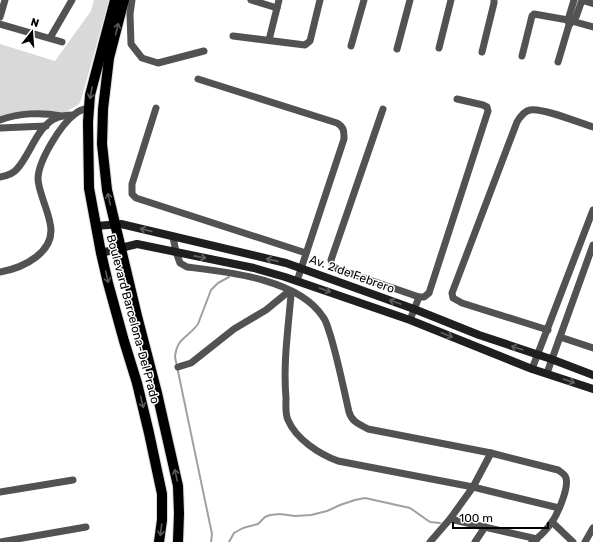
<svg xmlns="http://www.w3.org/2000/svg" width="593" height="542" font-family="Rubik,sans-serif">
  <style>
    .green { fill: #d9d9d9 }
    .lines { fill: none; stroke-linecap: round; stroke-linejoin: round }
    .stream { stroke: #a0a0a0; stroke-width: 2 }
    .primary-casing { stroke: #dbdbdb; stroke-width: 12 }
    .minor { stroke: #525252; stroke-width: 7 }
    .tertiary { stroke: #525252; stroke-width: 8 }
    .secondary { stroke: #1f1f1f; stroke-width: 8 }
    .primary { stroke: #000; stroke-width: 10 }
    .oneway { stroke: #595959 }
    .oneway2 { stroke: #626262 }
    .labels { text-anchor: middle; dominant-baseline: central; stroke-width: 3; stroke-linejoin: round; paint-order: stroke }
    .street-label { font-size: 12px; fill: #000; stroke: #fff }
  </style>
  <rect width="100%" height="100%" fill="#fff"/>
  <polygon class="green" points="94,0 109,0 81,100 79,104 66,112 0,120 0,44 55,61 91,11"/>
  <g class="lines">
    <g class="stream">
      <path d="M211,542L212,534L175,357C177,337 188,338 198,324L211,290L218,283L229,277"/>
      <polyline points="229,542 234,533 243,528 258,524 265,517 270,515 280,514 295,516 311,515 327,511 340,505 355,500 365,498 410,508 430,522 440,523"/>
    </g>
    <g class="primary-casing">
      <g id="primary">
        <polyline points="115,0 90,95 88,122 89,188 101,253 108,283 124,341 137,383 149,433 162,494 162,520 159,542"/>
        <polyline points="124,0 109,58 103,109 102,144 107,190 137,316 157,393 178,486 179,513 178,542"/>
      </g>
    </g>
    <g class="minor">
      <polyline points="132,0 130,14 131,44 142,58 158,63 204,51"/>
      <polyline points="251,0 277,8"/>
      <polyline points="0,17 5,0"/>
      <polyline points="0,24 62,42"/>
      <polyline points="570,24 576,17 582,0"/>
      <polyline points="233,36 305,45 310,41 320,0"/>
      <polyline points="50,38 72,0"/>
      <polyline points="269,40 279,0"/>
      <polyline points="351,46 364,0"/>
      <polyline points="439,48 451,0"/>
      <polyline points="397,49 410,0"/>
      <polyline points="482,52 494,3 494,0"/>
      <polyline points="522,56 532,16 534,14 568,20 593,27"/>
      <polyline points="558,62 569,25 568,20 574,0"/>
      <path d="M198,79L337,123C344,127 344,131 344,139L297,281"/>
      <polyline points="156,108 132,184 132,194 136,198 306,253"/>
      <polyline points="383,109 331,260 332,264 335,268 419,297 424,297 429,293 488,111 487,107 483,105 457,99"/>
      <path d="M0,120C18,113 42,112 61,116"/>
      <polyline points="0,128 46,126"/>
      <path d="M0,177C6,176 13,174 17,169C30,155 36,129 54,119C60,116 67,115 73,115"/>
      <path d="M173,237L176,252L180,263L187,267C228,272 299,279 323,317C327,322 328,329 330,334C338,360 343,386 349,412C352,422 359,424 368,429L491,453L558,470C561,472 565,474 566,478C569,488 558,513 552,522C547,529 540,537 532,542"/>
      <path d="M0,272C23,268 57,252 50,223C48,210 38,190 38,179C38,161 61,124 75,114C79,110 84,109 89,108"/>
      <polyline points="410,320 419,297"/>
      <path d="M548,330L462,303L453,298L452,293L517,122C520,117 524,111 530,110C541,107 580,123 593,127"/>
      <polyline points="560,337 593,348"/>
      <path d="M178,367L191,363L234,329L266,310L288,292L291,295C288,330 283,364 286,398C286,405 285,414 288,420C296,439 319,454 338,461L473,487L559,508"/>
      <polyline points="532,369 593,210"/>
      <polyline points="547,373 593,245"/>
      <polyline points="0,492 73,480"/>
      <polyline points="450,519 537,539"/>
      <polyline points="552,522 573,542"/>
      <polyline points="0,542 86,527"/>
      <polyline points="430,542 450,519 473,487 491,453"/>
      <polyline points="475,542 485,527"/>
      <polyline points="585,542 593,528"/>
    </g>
    <polyline class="tertiary" points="583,0 593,3"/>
    <g class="secondary">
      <polyline points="96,226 121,224 286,263 414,309 479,335 551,359 593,375"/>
      <polyline points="101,253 137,244 254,268 285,277 410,320 532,369 593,389"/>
    </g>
    <use href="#primary" class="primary"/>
  </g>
  <defs><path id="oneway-shaft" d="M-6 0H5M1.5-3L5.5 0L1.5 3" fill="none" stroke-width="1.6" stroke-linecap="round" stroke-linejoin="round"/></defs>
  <g class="oneway">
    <use href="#oneway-shaft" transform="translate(117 29) rotate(-76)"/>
    <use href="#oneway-shaft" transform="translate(91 93) rotate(101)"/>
    <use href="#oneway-shaft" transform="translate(109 199) rotate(-103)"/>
    <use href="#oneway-shaft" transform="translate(107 277) rotate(77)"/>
    <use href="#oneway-shaft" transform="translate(142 402) rotate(76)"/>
    <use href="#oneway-shaft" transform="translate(176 475) rotate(-102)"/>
    <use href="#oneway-shaft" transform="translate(161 530) rotate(97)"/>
  </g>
  <g class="oneway2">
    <use href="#oneway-shaft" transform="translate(146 230) rotate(-166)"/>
    <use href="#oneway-shaft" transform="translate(200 257) rotate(11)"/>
    <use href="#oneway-shaft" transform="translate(272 260) rotate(-167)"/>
    <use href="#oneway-shaft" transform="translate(325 290) rotate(19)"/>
    <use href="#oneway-shaft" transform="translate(395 302) rotate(-160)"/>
    <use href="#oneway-shaft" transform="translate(447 335) rotate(22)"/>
    <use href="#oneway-shaft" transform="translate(517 348) rotate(-162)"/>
    <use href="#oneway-shaft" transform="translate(569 381) rotate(19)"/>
  </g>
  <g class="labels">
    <g class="street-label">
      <text transform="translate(352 274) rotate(20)">Av. 2 de Febrero</text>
      <text transform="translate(133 319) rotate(75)">Boulevard Barcelona-Del Prado</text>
    </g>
  </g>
  <g transform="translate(32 32) rotate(17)" stroke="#ffffff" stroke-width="3" paint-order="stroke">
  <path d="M0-3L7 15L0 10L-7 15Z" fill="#000000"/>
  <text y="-6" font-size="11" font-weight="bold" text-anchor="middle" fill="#000000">N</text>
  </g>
  <path d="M453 522v6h95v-6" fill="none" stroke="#000000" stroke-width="2"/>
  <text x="459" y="522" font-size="12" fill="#000000" stroke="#ffffff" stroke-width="3" paint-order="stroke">100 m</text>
</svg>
